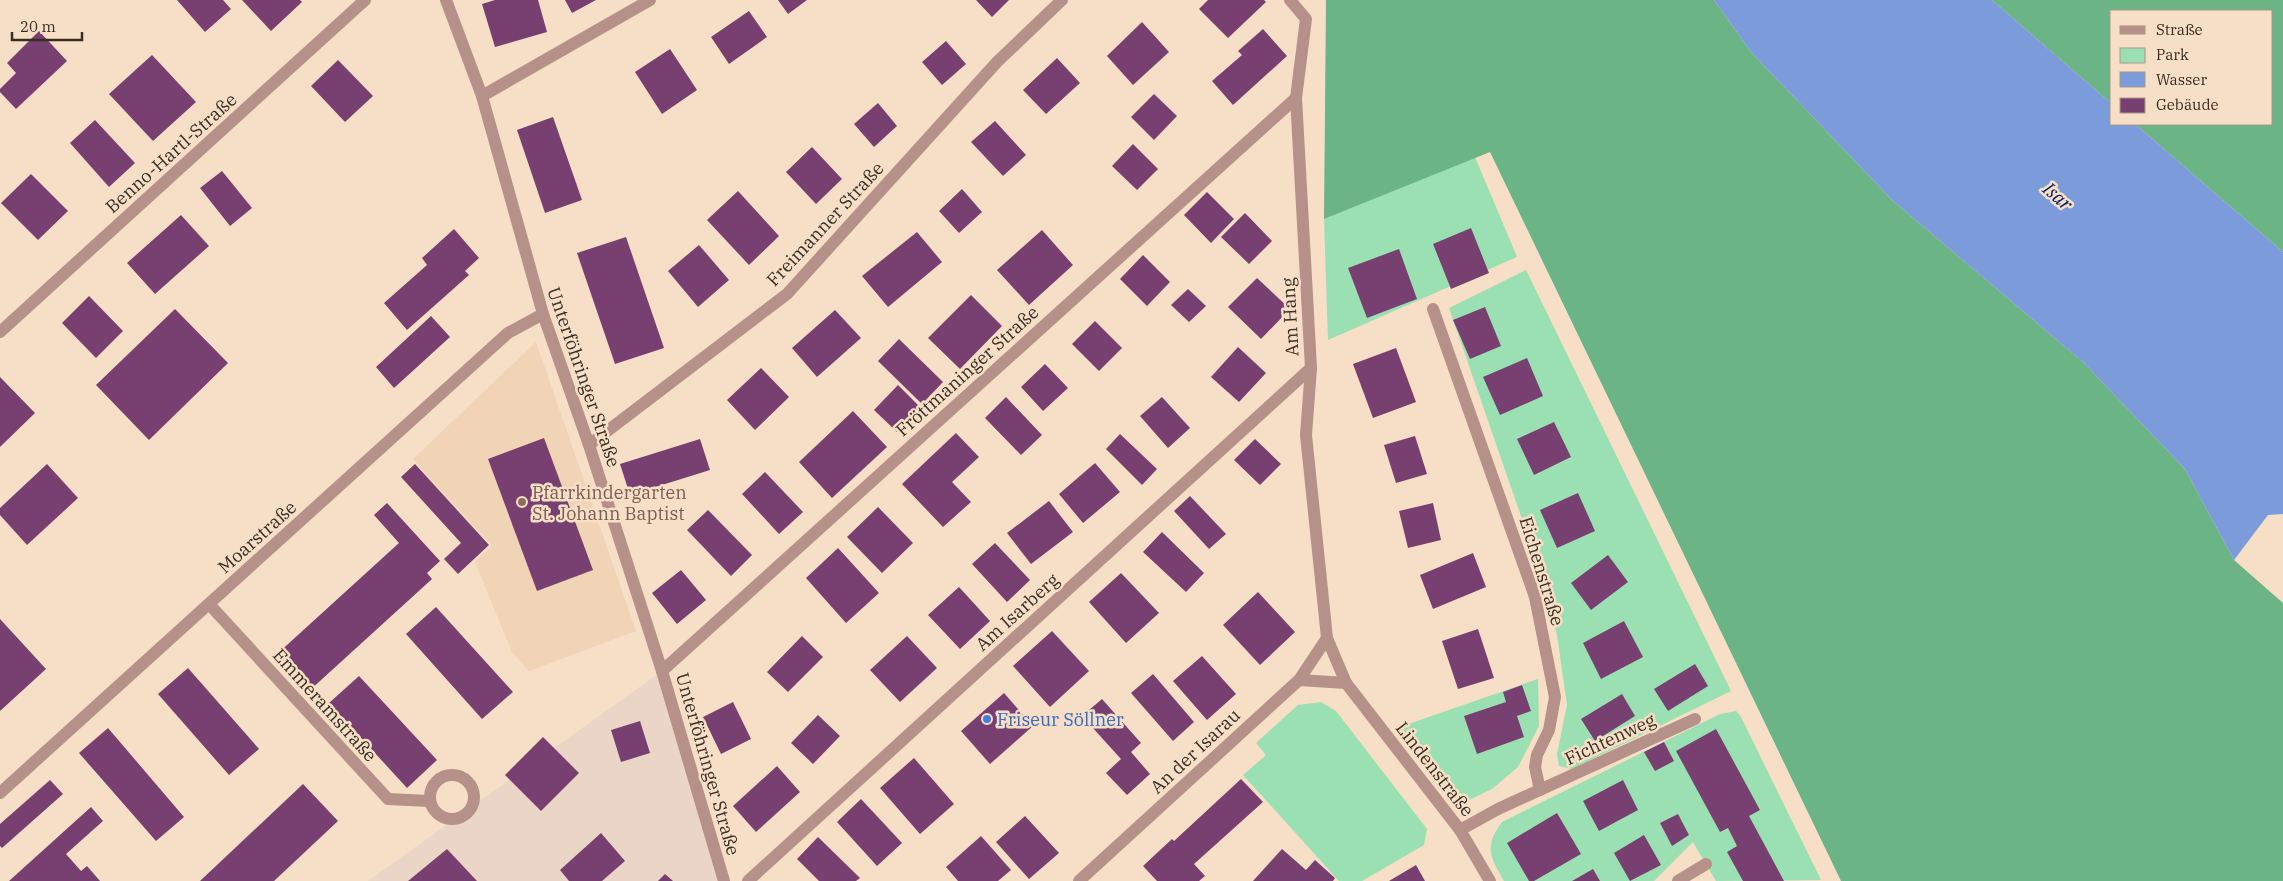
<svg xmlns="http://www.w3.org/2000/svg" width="2283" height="881" font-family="'IBM Plex Serif',serif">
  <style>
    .commercial { fill: #ead5c7 }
    .built { fill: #f1d3b5 }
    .green { fill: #9ae0b2 }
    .forest { fill: #6ab485 }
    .water { fill: #7b9bdb }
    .building { fill: #784071 }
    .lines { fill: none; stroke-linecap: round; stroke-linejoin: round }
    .street { stroke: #b69189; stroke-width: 12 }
    .education-dot { fill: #8d6e63; stroke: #f7dec6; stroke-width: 2 }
    .shop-dot { fill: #3f7fe0; stroke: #f7dec6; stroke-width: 2 }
    .labels { text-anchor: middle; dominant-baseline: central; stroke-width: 5; stroke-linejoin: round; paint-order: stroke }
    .street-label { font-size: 18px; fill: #372e24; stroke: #f7dec6 }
    .education-label { font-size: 18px; fill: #785e54; stroke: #f7dec6; text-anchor: start }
    .shop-label { font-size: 18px; fill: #366cbe; stroke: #f7dec6; text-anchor: start }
    .water-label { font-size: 19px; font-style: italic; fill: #07226c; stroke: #f7dec6 }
  </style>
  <rect width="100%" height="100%" fill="#f7dec6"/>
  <polygon class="commercial" points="662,671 730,881 368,881"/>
  <polygon class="built" points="536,342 636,631 529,671 512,652 475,562 492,546 413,459"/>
  <g class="green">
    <polygon points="1475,157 1517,257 1328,340 1324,219"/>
    <polygon points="1526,270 1731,691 1572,769 1559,766 1557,754 1567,705 1557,635 1541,574 1449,308"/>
    <polygon points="1538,679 1539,726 1518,767 1492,789 1465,802 1451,798 1397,728"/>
    <polygon points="1321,702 1336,711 1427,829 1424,845 1362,881 1339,881 1243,775 1266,755 1256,743 1298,705"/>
    <path d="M1736,711L1740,715L1821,880L1716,881L1693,842L1654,881H1504C1490,857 1484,846 1502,822L1720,714Z"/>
  </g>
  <g class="forest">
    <polygon points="1326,0 1714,0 1751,52 1892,200 2083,362 2185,469 2234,560 2283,603 2283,881 1841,881 1490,152 1324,219"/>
    <polygon points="1992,0 2283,0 2283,252 2135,124 2272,124 2272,11 2112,11 2112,104"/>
  </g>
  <polygon class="water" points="1714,0 1992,0 2112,104 2112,124 2135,124 2283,252 2283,514 2268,515 2234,560 2185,469 2083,362 1892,200 1751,52"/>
  <g class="building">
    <polygon points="177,0 223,0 231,9 205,32"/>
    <polygon points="242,0 300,0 302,2 271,31"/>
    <polygon points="495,0 538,0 547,32 495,47 482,4"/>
    <polygon points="565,0 596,0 572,13"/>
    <polygon points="778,0 807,0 788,14"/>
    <polygon points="976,0 1009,0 992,17"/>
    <polygon points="1208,0 1264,0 1266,2 1228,38 1199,9"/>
    <polygon points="749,11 767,37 729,64 711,37"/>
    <polygon points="1142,22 1169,52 1133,85 1107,56"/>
    <polygon points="1263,29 1287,56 1233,105 1212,81 1242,55 1238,51"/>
    <polygon points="39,31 67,61 16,109 0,92 0,89 16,73 7,63"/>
    <polygon points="946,41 966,64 942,85 922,62"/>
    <polygon points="670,49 697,90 662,114 635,72"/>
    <polygon points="152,55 196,102 153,141 109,94"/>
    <polygon points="1057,58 1080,83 1046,114 1023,90"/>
    <polygon points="338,60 373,96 345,122 311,86"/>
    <polygon points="1154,94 1177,116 1154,140 1131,117"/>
    <polygon points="878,103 897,126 874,147 854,124"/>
    <polygon points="553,117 582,200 545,213 517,130"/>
    <polygon points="95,120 135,163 109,187 70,143"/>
    <polygon points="995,121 1026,155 1003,176 971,142"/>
    <polygon points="1133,144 1158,169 1137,190 1112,166"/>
    <polygon points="812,147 842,179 816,204 786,172"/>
    <polygon points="222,171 252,208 230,226 200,188"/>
    <polygon points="31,174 68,211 38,240 1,203"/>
    <polygon points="962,189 982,212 959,233 939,211"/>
    <polygon points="738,191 779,236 749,265 707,220"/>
    <polygon points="1207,192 1234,219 1211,243 1184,215"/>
    <polygon points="1245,213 1272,241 1249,264 1221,237"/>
    <polygon points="181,215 209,246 155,294 127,263"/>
    <polygon points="1471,228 1489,273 1451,289 1433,244"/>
    <polygon points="454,229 479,258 465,271 469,275 407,330 384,303 427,265 422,258"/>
    <polygon points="1042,230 1073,265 1029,305 997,270"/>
    <polygon points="917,232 942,262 888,307 862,276"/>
    <polygon points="626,237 664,348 615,364 577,253"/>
    <polygon points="699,245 729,280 698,307 668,271"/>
    <polygon points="1399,249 1417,299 1367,318 1348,268"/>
    <polygon points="1143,255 1170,282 1147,306 1120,279"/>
    <polygon points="1257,278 1290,309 1261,339 1228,307"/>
    <polygon points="1188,289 1206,306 1189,322 1171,305"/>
    <polygon points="971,295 1002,326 960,369 928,338"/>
    <polygon points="89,296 123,331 96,358 62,323"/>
    <polygon points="1485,307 1501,346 1470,359 1453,320"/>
    <polygon points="175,309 228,363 149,440 96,385"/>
    <polygon points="835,310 861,338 817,377 792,348"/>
    <polygon points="431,316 450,337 394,388 376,367"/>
    <polygon points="1095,321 1122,348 1099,371 1072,344"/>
    <polygon points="899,339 943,382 922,404 878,361"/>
    <polygon points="1238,347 1266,373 1239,402 1211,377"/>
    <polygon points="1396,348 1416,402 1373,418 1353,364"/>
    <polygon points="1527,358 1543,396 1500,415 1483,377"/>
    <polygon points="1045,364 1068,388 1043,411 1021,387"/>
    <polygon points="761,368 789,397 755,430 727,400"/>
    <polygon points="0,377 35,413 0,447"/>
    <polygon points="898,385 921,408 897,432 874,410"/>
    <polygon points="1006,397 1042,435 1021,455 985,418"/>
    <polygon points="1162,397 1190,428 1168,448 1140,416"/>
    <polygon points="853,411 887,447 832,498 799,462"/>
    <polygon points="1554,422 1571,457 1534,475 1517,439"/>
    <polygon points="956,433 979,457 952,482 971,502 943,527 902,484"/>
    <polygon points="1120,434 1157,469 1142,485 1106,449"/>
    <polygon points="1415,436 1427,474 1396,483 1384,445"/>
    <polygon points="544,438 593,570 537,591 488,459"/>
    <polygon points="700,439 710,470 630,495 620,464"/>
    <polygon points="1255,439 1281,464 1260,485 1234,460"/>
    <polygon points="1095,463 1120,492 1083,523 1059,494"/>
    <polygon points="47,464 78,498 27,545 0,515 0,508"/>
    <polygon points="415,464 489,545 458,574 444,559 461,543 401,477"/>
    <polygon points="765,472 803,512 779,534 742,494"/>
    <polygon points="1578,493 1595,531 1557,548 1540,510"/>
    <polygon points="1190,496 1226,534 1209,549 1174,511"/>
    <polygon points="1049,501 1073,532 1031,564 1007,533"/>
    <polygon points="387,503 440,561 427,573 432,579 309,691 276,655 399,543 374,515"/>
    <polygon points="1433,503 1441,540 1408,548 1399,511"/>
    <polygon points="878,507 913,543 882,573 847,537"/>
    <polygon points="708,510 752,555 731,576 687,530"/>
    <polygon points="1162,532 1204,573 1186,592 1143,552"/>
    <polygon points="995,543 1030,580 1007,602 972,564"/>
    <polygon points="838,548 879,593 846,623 806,578"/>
    <polygon points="1473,553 1486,587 1433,609 1420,575"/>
    <polygon points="1608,555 1628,582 1591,610 1571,583"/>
    <polygon points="681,570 706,600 677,624 652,593"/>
    <polygon points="1121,573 1159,613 1126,643 1089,602"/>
    <polygon points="959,587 990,621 960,649 928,615"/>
    <polygon points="1258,592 1295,632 1260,665 1223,625"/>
    <polygon points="436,607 513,692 482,719 406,634"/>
    <polygon points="0,619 46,669 0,711"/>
    <polygon points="1624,621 1643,657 1601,679 1583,643"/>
    <polygon points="1478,629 1494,678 1458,689 1442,641"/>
    <polygon points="1052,631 1089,671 1050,707 1013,666"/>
    <polygon points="802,636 823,657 788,692 767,672"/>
    <polygon points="907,636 937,668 900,702 870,670"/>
    <polygon points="1202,656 1236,694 1207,720 1173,681"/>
    <polygon points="1695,664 1708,686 1668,711 1654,689"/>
    <polygon points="188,668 259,749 229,775 158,694"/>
    <polygon points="1153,674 1194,722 1173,741 1131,693"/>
    <polygon points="359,676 437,760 407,788 329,703"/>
    <polygon points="1522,685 1531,711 1517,716 1524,737 1477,754 1464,716 1506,702 1503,692"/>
    <polygon points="1004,693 1033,726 990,764 961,731"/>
    <polygon points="1622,694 1635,716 1595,741 1581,719"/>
    <polygon points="1102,699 1141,743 1131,752 1150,774 1127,795 1106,773 1121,759 1082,716"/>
    <polygon points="733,702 751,739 721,754 703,717"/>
    <polygon points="818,715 840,736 813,764 791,743"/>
    <polygon points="640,721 650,753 621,762 611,730"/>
    <polygon points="108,728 184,817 156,841 79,753"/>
    <polygon points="1716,729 1760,810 1749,816 1784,881 1743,881 1727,852 1737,846 1728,828 1720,832 1676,751"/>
    <polygon points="543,737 579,773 541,811 505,775"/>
    <polygon points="1664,742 1674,761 1655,771 1644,752"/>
    <polygon points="914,758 954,804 920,834 880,788"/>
    <polygon points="777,766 800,792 756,832 733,806"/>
    <polygon points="1241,779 1263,802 1194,864 1205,876 1199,881 1157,881 1143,866 1172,839 1174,841"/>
    <polygon points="50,780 63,794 2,848 0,846 0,824"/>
    <polygon points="1623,780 1638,810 1599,831 1583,801"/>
    <polygon points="303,784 338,821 274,881 200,881"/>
    <polygon points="861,799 902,843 877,866 837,822"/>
    <polygon points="91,807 103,821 66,854 81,871 87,866 100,881 9,881"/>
    <polygon points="1557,813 1581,854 1534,881 1529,881 1507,843"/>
    <polygon points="1678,814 1689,835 1672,846 1660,823"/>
    <polygon points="1025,816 1059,853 1029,879 996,842"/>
    <polygon points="601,833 625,861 602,881 569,881 560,870"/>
    <polygon points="1644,835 1661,865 1630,881 1614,853"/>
    <polygon points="981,836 1011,870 998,881 958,881 946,867"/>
    <polygon points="818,837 860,878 856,881 819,881 797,859"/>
    <polygon points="447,849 477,881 408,881"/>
    <polygon points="1282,849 1306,870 1315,860 1335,878 1333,881 1253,881"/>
    <polygon points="1416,865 1425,881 1389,881"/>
    <polygon points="1593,869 1600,881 1572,881"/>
    <polygon points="665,874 673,881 658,881"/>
  </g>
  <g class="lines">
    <g class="street">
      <polyline points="446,0 482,96 543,314 589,445 662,671 724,881"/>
      <polyline points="1290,0 1306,19 1296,98 1311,368 1306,435 1327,638 1346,683 1460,830 1490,881"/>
      <polyline points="482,96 650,0"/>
      <polyline points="1433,309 1535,597 1555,697 1549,730 1537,755 1535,767 1540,790"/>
      <polyline points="0,332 365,0"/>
      <polyline points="589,445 787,294 997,62 1062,0"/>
      <polyline points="209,604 388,799 430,801"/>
      <polyline points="662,671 1296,98"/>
      <polyline points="1299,680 1327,638"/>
      <circle cx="452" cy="797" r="22"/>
      <polyline points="0,793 508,333 543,314"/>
      <polyline points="1460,830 1498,809 1695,719"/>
      <polyline points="748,881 1311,368"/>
      <polyline points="1079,881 1299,680 1346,683"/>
      <polyline points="1678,881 1706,864"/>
    </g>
  </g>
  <circle class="education-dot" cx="522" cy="502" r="5"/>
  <circle class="shop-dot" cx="987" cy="719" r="5"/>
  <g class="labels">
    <g class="street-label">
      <text transform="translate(171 153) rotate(-42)">Benno-Hartl-Straße</text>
      <text transform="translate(825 224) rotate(-47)">Freimanner Straße</text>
      <text transform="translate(1290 317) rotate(-93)">Am Hang</text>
      <text transform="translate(967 371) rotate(-42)">Fröttmaninger Straße</text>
      <text transform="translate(584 377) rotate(71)">Unterföhringer Straße</text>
      <text transform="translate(257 537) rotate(-42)">Moarstraße</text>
      <text transform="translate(1542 571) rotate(73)">Eichenstraße</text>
      <text transform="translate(1017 612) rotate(-42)">Am Isarberg</text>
      <text transform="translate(325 705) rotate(48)">Emmeramstraße</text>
      <text transform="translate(1610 739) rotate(-25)">Fichtenweg</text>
      <text transform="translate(1195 751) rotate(-43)">An der Isarau</text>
      <text transform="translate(708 764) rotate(74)">Unterföhringer Straße</text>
      <text transform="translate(1435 769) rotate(52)">Lindenstraße</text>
    </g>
    <g class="education-label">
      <text x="532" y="492">Pfarrkindergarten<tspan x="532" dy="21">St. Johann Baptist</tspan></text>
    </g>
    <g class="shop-label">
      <text x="997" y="719">Friseur Söllner</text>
    </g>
    <g class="water-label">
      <text transform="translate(2058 196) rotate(41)">Isar</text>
    </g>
  </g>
  <rect x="2110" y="10" width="162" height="115" fill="#f7dec6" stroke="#aa9885"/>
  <rect x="2120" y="26" width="25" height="8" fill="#b69189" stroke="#aa9885"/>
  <text x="2156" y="35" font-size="15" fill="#372e24">Straße</text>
  <rect x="2120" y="48" width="25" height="15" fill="#9ae0b2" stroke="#aa9885"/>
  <text x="2156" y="60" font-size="15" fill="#372e24">Park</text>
  <rect x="2120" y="72" width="25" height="15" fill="#7b9bdb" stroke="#aa9885"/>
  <text x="2156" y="85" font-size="15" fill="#372e24">Wasser</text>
  <rect x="2120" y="98" width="25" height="15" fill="#784071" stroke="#aa9885"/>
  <text x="2156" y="110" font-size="15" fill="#372e24">Gebäude</text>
  <path d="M12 32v8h70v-8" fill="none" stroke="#372e24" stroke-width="2.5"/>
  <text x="20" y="32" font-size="15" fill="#372e24" stroke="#f7dec6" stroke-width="4" paint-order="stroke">20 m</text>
</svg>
